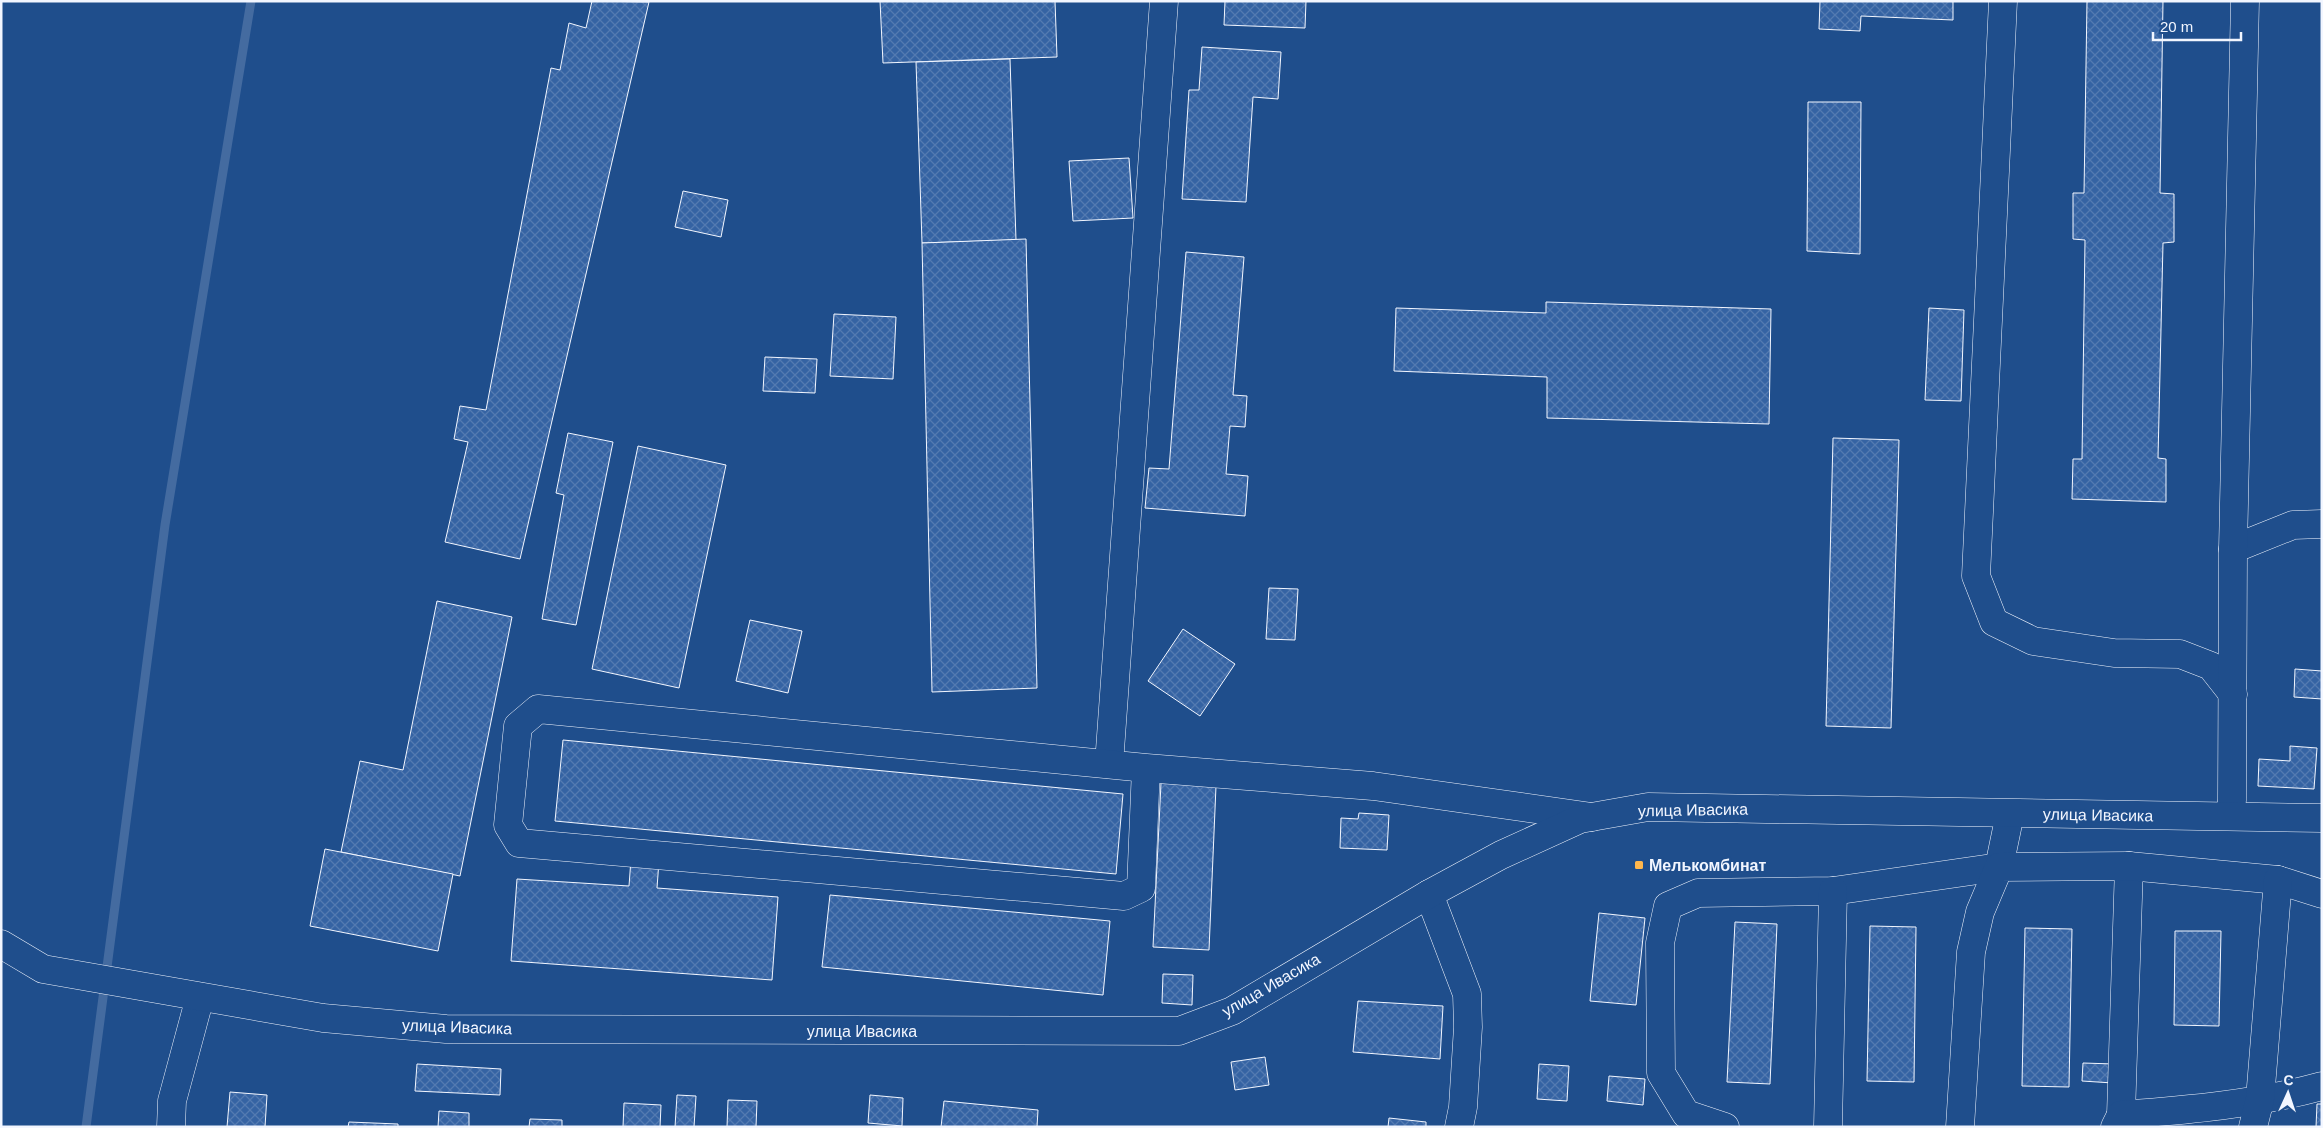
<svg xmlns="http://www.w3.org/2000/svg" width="2323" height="1128" font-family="Helvetica,sans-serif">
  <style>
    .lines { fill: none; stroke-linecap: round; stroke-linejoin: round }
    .stream { stroke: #446ba0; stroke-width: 9 }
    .building { fill: url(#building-cross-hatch); stroke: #f2f6ff }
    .minor-casing { stroke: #f2f6ff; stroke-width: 29 }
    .major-casing { stroke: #f2f6ff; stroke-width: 29 }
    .minor { stroke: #1f4e8c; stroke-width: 28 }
    .major { stroke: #1f4e8c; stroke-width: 28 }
    .poi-dot { fill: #ffb74d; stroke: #1f4e8c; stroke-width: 2 }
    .labels { text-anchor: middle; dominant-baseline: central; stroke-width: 4; stroke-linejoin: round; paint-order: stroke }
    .street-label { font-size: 16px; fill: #f2f6ff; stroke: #1f4e8c }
    .poi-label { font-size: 16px; font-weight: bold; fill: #f2f6ff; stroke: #1f4e8c; text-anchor: start }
  </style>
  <defs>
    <pattern id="building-cross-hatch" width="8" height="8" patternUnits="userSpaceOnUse" patternTransform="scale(1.25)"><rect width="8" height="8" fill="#3563a3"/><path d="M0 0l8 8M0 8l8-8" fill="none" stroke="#537ab1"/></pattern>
  </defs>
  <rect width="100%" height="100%" fill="#1f4e8c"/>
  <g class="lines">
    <polyline class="stream" points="86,1127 165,525 251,1"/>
  </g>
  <g class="building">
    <polygon points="592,1 649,2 520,559 445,542 468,442 454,439 460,406 486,410 551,68 560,70 569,23 586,28"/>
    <polygon points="880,1 1055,1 1057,57 883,63"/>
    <polygon points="1225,1 1306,1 1305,28 1224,25"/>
    <polygon points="1820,1 1953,1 1953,20 1861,16 1860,31 1819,29"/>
    <polygon points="2087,1 2163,1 2160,193 2174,194 2174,242 2163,243 2158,458 2166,459 2166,502 2072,499 2073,459 2082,459 2085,240 2073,239 2073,193 2084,193"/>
    <polygon points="1202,47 1281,52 1278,99 1253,97 1246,202 1182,199 1189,90 1199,90"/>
    <polygon points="1010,59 1016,240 922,243 916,62"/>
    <polygon points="1808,102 1861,102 1860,254 1807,251"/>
    <polygon points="1129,158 1133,218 1073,221 1069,161"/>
    <polygon points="683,191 728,200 721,237 675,227"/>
    <polygon points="1026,239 1037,688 932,692 922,243"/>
    <polygon points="1186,252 1244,257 1233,395 1247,396 1245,427 1230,426 1226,474 1248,476 1245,516 1145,508 1149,468 1169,469"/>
    <polygon points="1546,302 1771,309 1769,424 1547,418 1547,377 1394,371 1396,308 1546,313"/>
    <polygon points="1929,308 1964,310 1961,401 1925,400"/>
    <polygon points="834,314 896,317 893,379 830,376"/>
    <polygon points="765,357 817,359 815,393 763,391"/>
    <polygon points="568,433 613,442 576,625 542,619 564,495 556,493"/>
    <polygon points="1833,438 1899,440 1891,728 1826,726"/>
    <polygon points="638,446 726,465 679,688 592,669"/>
    <polygon points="1269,588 1298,589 1295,640 1266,639"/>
    <polygon points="437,601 512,617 460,876 341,852 360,761 403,770"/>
    <polygon points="750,620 802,631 788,693 736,681"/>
    <polygon points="1183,629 1235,664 1200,716 1148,681"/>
    <polygon points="2295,669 2322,671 2322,699 2294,697"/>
    <polygon points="563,740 1123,794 1116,874 555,821"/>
    <polygon points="2290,746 2317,748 2314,789 2258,786 2259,759 2290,761"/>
    <polygon points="1161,783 1216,786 1209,950 1153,947"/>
    <polygon points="1359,813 1389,815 1387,850 1340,848 1341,818 1358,819"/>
    <polygon points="325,849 453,874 438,951 310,926"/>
    <polygon points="631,859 659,861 657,888 778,897 772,980 511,961 517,879 629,886"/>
    <polygon points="830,895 1110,921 1103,995 822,967"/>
    <polygon points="1599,913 1645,918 1636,1005 1590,1001"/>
    <polygon points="1735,922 1777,924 1770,1084 1727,1082"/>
    <polygon points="1870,926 1916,927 1914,1082 1867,1081"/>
    <polygon points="2025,928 2072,929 2069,1087 2022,1086"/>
    <polygon points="2175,931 2221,931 2219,1026 2174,1025"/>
    <polygon points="1163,974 1193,975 1192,1005 1162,1003"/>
    <polygon points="1358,1001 1443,1006 1440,1059 1353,1052"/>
    <polygon points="1265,1057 1269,1085 1235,1090 1231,1062"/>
    <polygon points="2083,1063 2114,1064 2113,1083 2082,1081"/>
    <polygon points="417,1064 501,1069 500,1095 415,1091"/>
    <polygon points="1539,1064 1569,1066 1567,1101 1537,1099"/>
    <polygon points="1609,1076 1645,1079 1643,1105 1607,1101"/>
    <polygon points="230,1092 267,1095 265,1127 227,1127"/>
    <polygon points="677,1095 696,1096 694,1127 675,1127"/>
    <polygon points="870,1095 903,1098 902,1126 868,1123"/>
    <polygon points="728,1100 757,1101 756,1127 727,1127"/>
    <polygon points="944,1101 1038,1110 1037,1127 941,1127"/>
    <polygon points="624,1103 661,1105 660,1127 623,1127"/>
    <polygon points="2317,1104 2322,1104 2322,1127 2316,1127"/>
    <polygon points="439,1111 469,1113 469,1127 438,1127"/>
    <polygon points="1389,1118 1426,1122 1426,1127 1388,1127"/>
    <polygon points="530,1119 562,1120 562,1127 529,1127"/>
    <polygon points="349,1122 398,1124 398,1127 348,1127"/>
  </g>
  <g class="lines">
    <g class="minor-casing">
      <g id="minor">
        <polyline points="2003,1 1976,576 1994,622 2033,641 2114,653 2180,654 2211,666 2233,694"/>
        <polyline points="2233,549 2293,525 2322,524"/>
        <polyline points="1109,764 1164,1"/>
        <polyline points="1146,768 1141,888 1124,896 519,843 508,825 518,726 538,709 1146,768 1373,786 1592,817"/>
        <polyline points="2230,816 2232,800 2233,549 2245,1"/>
        <polyline points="1429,894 1467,994 1468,1027 1463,1107 1459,1127"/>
        <polyline points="2121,1115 2129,866"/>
        <polyline points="171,1127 172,1101 200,997"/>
        <polyline points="1725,1127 1686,1114 1661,1073 1660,943 1668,906 1698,893 1833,891 1999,867 2010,814"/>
        <polyline points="1828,1127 1833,891"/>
        <polyline points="1960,1127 1971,952 1980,912 1999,867 2129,866 2278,880 2322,894"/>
        <path d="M2115,1127L2121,1115C2188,1110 2257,1104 2322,1086"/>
        <polyline points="2253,1127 2260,1099 2278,880"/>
      </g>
    </g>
    <g class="major-casing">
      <polyline id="major" points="1,944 43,969 323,1018 446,1029 1179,1031 1232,1011 1429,894 1501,855 1580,819 1648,807 2322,818"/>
    </g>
    <use href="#minor" class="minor"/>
    <use href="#major" class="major"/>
  </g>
  <rect class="poi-dot" x="1634" y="860" width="10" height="10" rx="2.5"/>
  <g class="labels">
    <g class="street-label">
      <text transform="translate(1693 810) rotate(-1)">улица Ивасика</text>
      <text transform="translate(2098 815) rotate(1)">улица Ивасика</text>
      <text transform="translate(1271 985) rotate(-30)">улица Ивасика</text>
      <text transform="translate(457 1027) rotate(2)">улица Ивасика</text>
      <text x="862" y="1031">улица Ивасика</text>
    </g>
    <g class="poi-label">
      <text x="1649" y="865">Мелькомбинат</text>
    </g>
  </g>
  <rect width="2323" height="1128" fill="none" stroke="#f2f6ff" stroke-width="5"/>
  <g transform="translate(2288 1093) rotate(3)" stroke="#1f4e8c" stroke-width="4" paint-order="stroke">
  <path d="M0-4L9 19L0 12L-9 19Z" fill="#f2f6ff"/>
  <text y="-8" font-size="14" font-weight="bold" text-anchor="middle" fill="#f2f6ff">С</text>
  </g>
  <path d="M2153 32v8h88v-8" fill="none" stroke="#f2f6ff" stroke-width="2.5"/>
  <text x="2160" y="32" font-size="15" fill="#f2f6ff" stroke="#1f4e8c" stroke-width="4" paint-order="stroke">20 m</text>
</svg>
